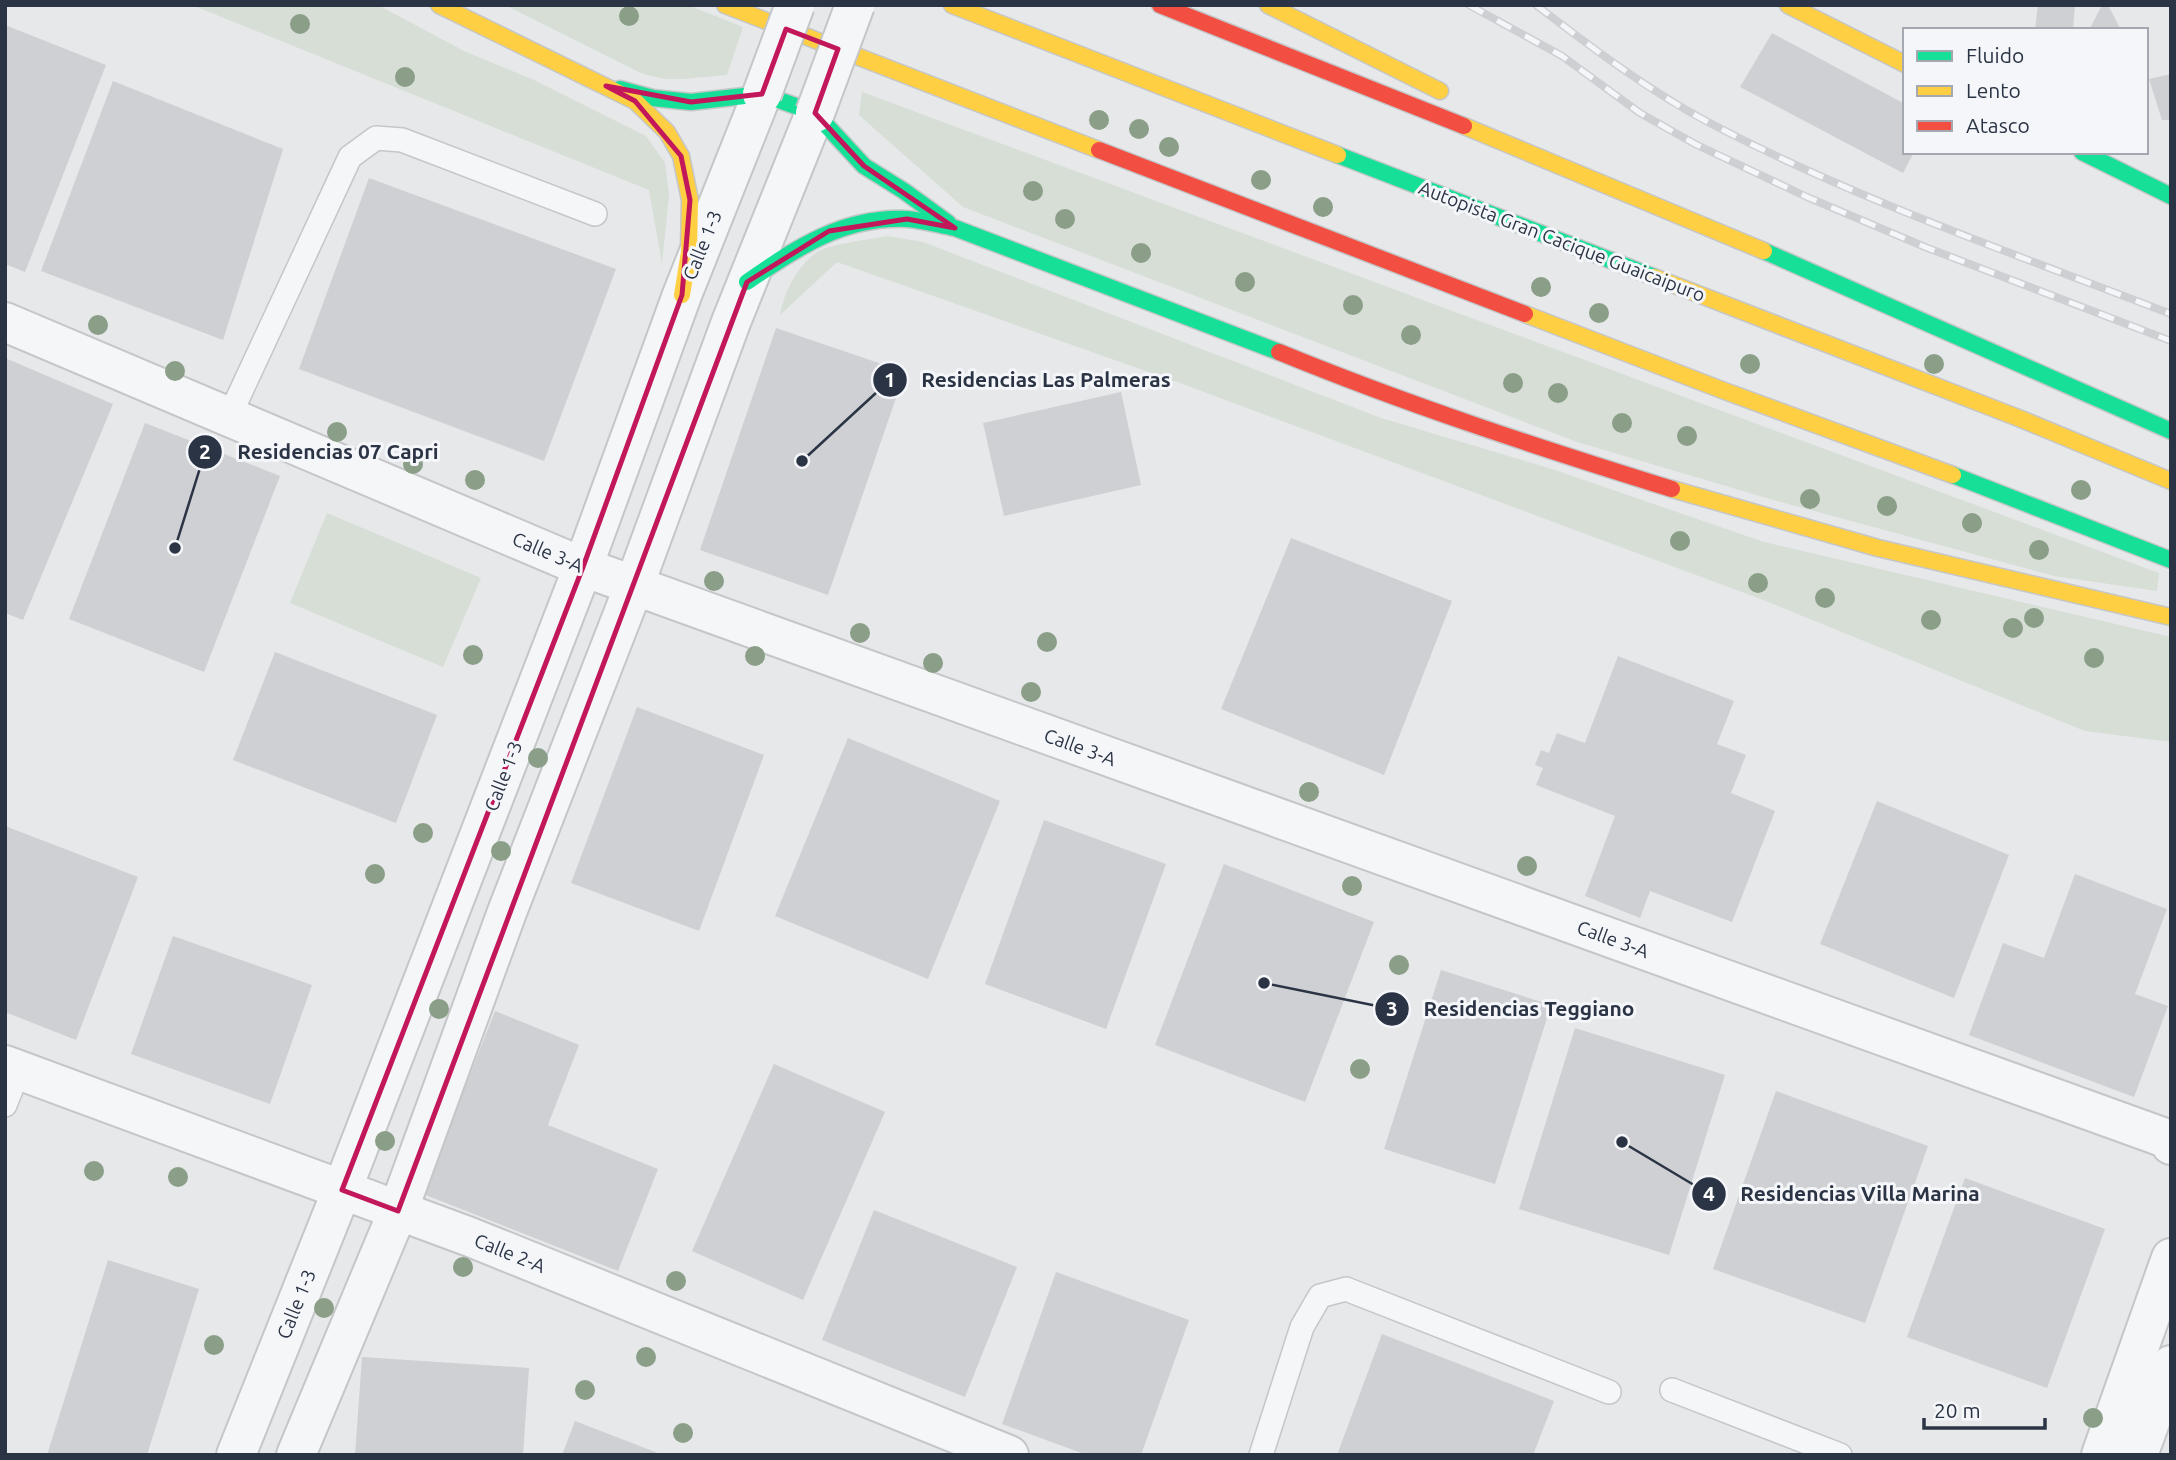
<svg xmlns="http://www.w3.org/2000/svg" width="2176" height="1460" font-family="Ubuntu,sans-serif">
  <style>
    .green { fill: #d6ded6 }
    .building { fill: #ced0d3 }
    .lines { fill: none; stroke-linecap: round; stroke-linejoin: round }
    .lane-casing { stroke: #c4c6c8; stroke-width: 26 }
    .street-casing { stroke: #c4c6c8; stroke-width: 42 }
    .fast-casing { stroke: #c4c6c8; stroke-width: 19 }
    .slow-casing { stroke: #c4c6c8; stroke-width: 19 }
    .jam-casing { stroke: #c4c6c8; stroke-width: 19 }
    .lane { stroke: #f5f6f7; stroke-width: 23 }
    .street { stroke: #f5f6f7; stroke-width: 38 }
    .fast { stroke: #16e098; stroke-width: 16 }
    .slow { stroke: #ffcf43; stroke-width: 16 }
    .jam { stroke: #f24e42; stroke-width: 16 }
    .rail-casing { stroke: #cecfd2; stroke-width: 8 }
    .rail { stroke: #f4f6f9; stroke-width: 5; stroke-dasharray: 16; stroke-linecap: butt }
    .street-bridge-casing { stroke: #c4c6c8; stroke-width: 42; stroke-linecap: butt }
    .street-bridge { stroke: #f5f6f7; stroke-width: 38 }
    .tree { fill: #8a9e88 }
    .marked { fill: none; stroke: #c2185b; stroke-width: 5; stroke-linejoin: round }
    .labels { text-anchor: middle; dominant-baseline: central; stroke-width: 6; stroke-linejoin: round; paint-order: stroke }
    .street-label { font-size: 19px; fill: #2b3445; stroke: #f4f6f9 }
    .leader { fill: none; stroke: #2b3445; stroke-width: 2.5 }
    .callout-dot { fill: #2b3445; stroke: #f4f6f9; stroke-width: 2.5 }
    .mark-label { font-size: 21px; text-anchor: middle; font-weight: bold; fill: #fff }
    .callout-label { font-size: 21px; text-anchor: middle; font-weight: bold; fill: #2b3445; stroke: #f4f6f9; stroke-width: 6; stroke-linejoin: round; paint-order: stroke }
  </style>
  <rect width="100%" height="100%" fill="#e6e8ea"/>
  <g class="green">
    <polygon points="192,5 378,5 464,51 534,80 646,136 665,163 669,195 662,264 649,190"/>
    <polygon points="505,5 688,5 743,27 727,75 682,79 665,79 643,74"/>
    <polygon points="862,92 2159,573 2157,591 2054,576 1770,499 1577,442 963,207 859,115"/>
    <path d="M888,236L923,242L1381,418L1552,469L1764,542L2171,637V742L2085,731L1766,601L1180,383L837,262L780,315C784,292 798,264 819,251C831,244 872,239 888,236Z"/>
    <polygon points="327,513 481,578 443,667 290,603"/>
  </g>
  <g class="building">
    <polygon points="2038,5 2075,5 2073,30 2035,30"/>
    <polygon points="2102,5 2108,5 2121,30 2089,30"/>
    <polygon points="5,25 106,65 25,272 5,264"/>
    <polygon points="1772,33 1905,104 1905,152 1914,152 1903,173 1740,87"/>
    <polygon points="2171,74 2171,120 2162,120 2149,79"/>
    <polygon points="113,81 283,149 223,340 41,271"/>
    <polygon points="369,178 616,269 544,461 299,369"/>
    <polygon points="776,328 905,372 828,595 700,550"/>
    <polygon points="5,358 113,404 23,620 5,613"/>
    <polygon points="1121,392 1141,485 1004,516 983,423"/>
    <polygon points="145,423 280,476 204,672 69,619"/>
    <polygon points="1291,538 1452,601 1384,775 1221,709"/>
    <polygon points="275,652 437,715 396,823 233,760"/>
    <polygon points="1618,656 1734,701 1717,744 1746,755 1731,793 1775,811 1732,922 1650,891 1640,918 1585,896 1615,816 1536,785 1543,768 1535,765 1541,750 1549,753 1557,733 1585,743"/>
    <polygon points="637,707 764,755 699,931 571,883"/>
    <polygon points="848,738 1000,801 928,979 775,916"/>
    <polygon points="1877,801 2009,855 1954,998 1820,944"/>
    <polygon points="1044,820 1166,864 1106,1029 985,984"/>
    <polygon points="5,826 138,877 76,1040 5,1012"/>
    <polygon points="1224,864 1374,922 1305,1102 1155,1045"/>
    <polygon points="2075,874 2167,909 2135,994 2168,1006 2134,1097 1969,1035 2003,943 2044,958"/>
    <polygon points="173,936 312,985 270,1104 131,1054"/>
    <polygon points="1441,970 1551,1005 1495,1184 1384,1149"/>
    <polygon points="495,1011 579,1045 548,1125 658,1169 618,1271 423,1194"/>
    <polygon points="1575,1028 1725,1075 1669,1255 1519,1209"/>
    <polygon points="774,1064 885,1112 803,1300 692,1251"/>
    <polygon points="1776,1091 1928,1146 1865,1323 1713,1269"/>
    <polygon points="1965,1178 2105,1229 2047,1388 1907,1337"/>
    <polygon points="874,1210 1017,1267 965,1397 822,1340"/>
    <polygon points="108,1260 199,1289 147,1455 47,1455"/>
    <polygon points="1056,1272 1189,1320 1141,1455 1087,1455 1002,1424"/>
    <polygon points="1382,1334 1554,1401 1533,1455 1337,1455"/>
    <polygon points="362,1357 529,1368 523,1455 355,1455"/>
    <polygon points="575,1421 663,1455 562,1455"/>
  </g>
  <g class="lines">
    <g class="lane-casing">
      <g id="lane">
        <polyline points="229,417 350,157 376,138 402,140 595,214"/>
        <polyline points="5,1105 19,1070"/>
        <polyline points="1672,1390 1840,1455"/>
        <polyline points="1261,1455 1302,1327 1320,1296 1346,1289 1609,1392"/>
      </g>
    </g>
    <g class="street-casing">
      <g id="street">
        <polyline points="5,322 583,567 2168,1139 2171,1145"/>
        <polyline points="5,1065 470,1237 1009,1455"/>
        <polyline points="236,1455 342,1190 583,567 682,295 762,94"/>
        <polyline points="296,1455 398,1211 507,912 634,586 731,322 815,113"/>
        <polyline points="2101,1455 2171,1258"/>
        <polyline points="2138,1455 2171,1365"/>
      </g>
    </g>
    <g class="fast-casing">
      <g id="fast">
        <polyline points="620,89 653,98 691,102 762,94 815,113 864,166 904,191 948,223"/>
        <polyline points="2082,152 2171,196"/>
        <polyline points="1338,155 1654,277"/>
        <polyline points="1764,251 2171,431"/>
        <path d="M747,282C796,248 844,216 907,219C922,220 939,225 955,228L1279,352"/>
        <polyline points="1953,475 2171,560"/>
      </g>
    </g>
    <g class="slow-casing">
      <g id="slow">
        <polyline points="439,5 635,101 667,132 681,156 690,200 689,252 682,295"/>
        <polyline points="725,5 1099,150"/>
        <polyline points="952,5 1338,155"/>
        <polyline points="1268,5 1440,91"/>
        <polyline points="1788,5 1905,64"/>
        <polyline points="1464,126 1764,251"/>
        <polyline points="1654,277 2021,419 2171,481"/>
        <polyline points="1525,314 1722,390 1953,475"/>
        <polyline points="1672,489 1878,548 2171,617"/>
      </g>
    </g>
    <g class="jam-casing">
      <g id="jam">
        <polyline points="1160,5 1464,126"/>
        <polyline points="1099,150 1525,314"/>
        <path d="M1279,352C1408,405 1540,448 1672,489"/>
      </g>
    </g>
    <use href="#lane" class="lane"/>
    <use href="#street" class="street"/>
    <use href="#fast" class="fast"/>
    <use href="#slow" class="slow"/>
    <use href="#jam" class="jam"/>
    <g class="rail-casing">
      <g id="rail">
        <polyline points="1469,5 1562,56 1640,113 1695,144 1807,197 1925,247 2171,341"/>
        <path d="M1536,5C1590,46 1646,89 1706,121C1854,199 2015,254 2171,314"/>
      </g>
    </g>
    <use href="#rail" class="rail"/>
    <g class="street-bridge-casing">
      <g id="street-bridge">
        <polyline points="762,94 795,5"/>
        <polyline points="815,113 855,5"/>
      </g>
    </g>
    <use href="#street-bridge" class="street-bridge"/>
  </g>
  <g class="tree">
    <circle cx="629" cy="16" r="10"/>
    <circle cx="300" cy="24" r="10"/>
    <circle cx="405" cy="77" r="10"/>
    <circle cx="1099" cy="120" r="10"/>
    <circle cx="1139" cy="129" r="10"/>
    <circle cx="1169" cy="147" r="10"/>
    <circle cx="1261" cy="180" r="10"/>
    <circle cx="1033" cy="191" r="10"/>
    <circle cx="1323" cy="207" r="10"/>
    <circle cx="1065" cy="219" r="10"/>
    <circle cx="1141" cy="253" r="10"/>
    <circle cx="1245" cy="282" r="10"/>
    <circle cx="1541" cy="287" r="10"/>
    <circle cx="1353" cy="305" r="10"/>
    <circle cx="1599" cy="313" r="10"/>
    <circle cx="98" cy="325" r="10"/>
    <circle cx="1411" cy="335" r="10"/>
    <circle cx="1750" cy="364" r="10"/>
    <circle cx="1934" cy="364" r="10"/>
    <circle cx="175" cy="371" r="10"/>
    <circle cx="1513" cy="383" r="10"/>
    <circle cx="1558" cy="393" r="10"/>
    <circle cx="1622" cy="423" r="10"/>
    <circle cx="337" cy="432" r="10"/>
    <circle cx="1687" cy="436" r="10"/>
    <circle cx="413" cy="464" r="10"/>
    <circle cx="475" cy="480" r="10"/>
    <circle cx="2081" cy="490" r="10"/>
    <circle cx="1810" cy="499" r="10"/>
    <circle cx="1887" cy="506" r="10"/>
    <circle cx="1972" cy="523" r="10"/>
    <circle cx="1680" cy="541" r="10"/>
    <circle cx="2039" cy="550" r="10"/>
    <circle cx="714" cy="581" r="10"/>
    <circle cx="1758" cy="583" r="10"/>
    <circle cx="1825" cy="598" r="10"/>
    <circle cx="2034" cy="618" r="10"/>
    <circle cx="1931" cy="620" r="10"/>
    <circle cx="2013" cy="628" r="10"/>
    <circle cx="860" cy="633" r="10"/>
    <circle cx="1047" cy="642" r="10"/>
    <circle cx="473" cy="655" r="10"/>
    <circle cx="755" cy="656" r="10"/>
    <circle cx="2094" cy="658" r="10"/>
    <circle cx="933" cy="663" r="10"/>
    <circle cx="1031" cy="692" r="10"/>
    <circle cx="538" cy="758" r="10"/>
    <circle cx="1309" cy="792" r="10"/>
    <circle cx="423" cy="833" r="10"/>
    <circle cx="501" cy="851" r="10"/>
    <circle cx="1527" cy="866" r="10"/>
    <circle cx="375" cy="874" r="10"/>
    <circle cx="1352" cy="886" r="10"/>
    <circle cx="1399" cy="965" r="10"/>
    <circle cx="439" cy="1009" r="10"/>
    <circle cx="1360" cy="1069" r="10"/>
    <circle cx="385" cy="1141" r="10"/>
    <circle cx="94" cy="1171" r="10"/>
    <circle cx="178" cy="1177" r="10"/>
    <circle cx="463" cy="1267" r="10"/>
    <circle cx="676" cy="1281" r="10"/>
    <circle cx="324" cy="1308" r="10"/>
    <circle cx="214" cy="1345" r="10"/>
    <circle cx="646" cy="1357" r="10"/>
    <circle cx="585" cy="1390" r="10"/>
    <circle cx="2093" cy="1418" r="10"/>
    <circle cx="683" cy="1433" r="10"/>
  </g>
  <path class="marked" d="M786,29L838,49L815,113L864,166L955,228L907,219L829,231L747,282L398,1211L342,1190L583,567L682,295L690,200L681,156L635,101L606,86L691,102L762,94Z"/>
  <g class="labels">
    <g class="street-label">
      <text transform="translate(1562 241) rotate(21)">Autopista Gran Cacique Guaicaipuro</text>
      <text transform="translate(702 245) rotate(-68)">Calle 1-3</text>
      <text transform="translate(548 552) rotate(23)">Calle 3-A</text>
      <text transform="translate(1080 747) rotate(20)">Calle 3-A</text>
      <text transform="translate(503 776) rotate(-69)">Calle 1-3</text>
      <text transform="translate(1613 939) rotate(20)">Calle 3-A</text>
      <text transform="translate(510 1253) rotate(22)">Calle 2-A</text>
      <text transform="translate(296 1304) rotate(-68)">Calle 1-3</text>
    </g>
  </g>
  <path class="leader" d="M802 461L890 380M175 548L205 452M1264 983L1392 1009M1622 1142L1709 1194"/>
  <g class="callout-dot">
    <circle cx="802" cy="461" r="7"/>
    <circle cx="175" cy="548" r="7"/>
    <circle cx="1264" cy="983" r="7"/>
    <circle cx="1622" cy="1142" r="7"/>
    <circle cx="890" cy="380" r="18"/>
    <circle cx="205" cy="452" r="18"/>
    <circle cx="1392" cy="1009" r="18"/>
    <circle cx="1709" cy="1194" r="18"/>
  </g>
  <g class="mark-label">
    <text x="890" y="387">1</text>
    <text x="205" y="459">2</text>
    <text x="1392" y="1016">3</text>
    <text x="1709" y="1201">4</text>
  </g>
  <g class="callout-label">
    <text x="1046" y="387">Residencias Las Palmeras</text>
    <text x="338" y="459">Residencias 07 Capri</text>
    <text x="1529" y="1016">Residencias Teggiano</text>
    <text x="1860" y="1201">Residencias Villa Marina</text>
  </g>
  <rect width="2176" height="1460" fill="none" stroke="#2b3445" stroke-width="14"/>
  <rect x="1903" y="28" width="245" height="126" fill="#f4f6f9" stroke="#a4a8b1" stroke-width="2"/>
  <rect x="1917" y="51" width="35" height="10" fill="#16e098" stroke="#a4a8b1" stroke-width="2"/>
  <text x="1966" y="63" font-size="21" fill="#2b3445">Fluido</text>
  <rect x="1917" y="86" width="35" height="10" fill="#ffcf43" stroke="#a4a8b1" stroke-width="2"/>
  <text x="1966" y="98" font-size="21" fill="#2b3445">Lento</text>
  <rect x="1917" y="121" width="35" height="10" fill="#f24e42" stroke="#a4a8b1" stroke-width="2"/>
  <text x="1966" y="133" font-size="21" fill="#2b3445">Atasco</text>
  <path d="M1924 1418v10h121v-10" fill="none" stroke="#2b3445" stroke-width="3.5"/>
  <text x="1934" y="1418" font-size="21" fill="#2b3445" stroke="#f4f6f9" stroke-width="5" paint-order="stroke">20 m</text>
</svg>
